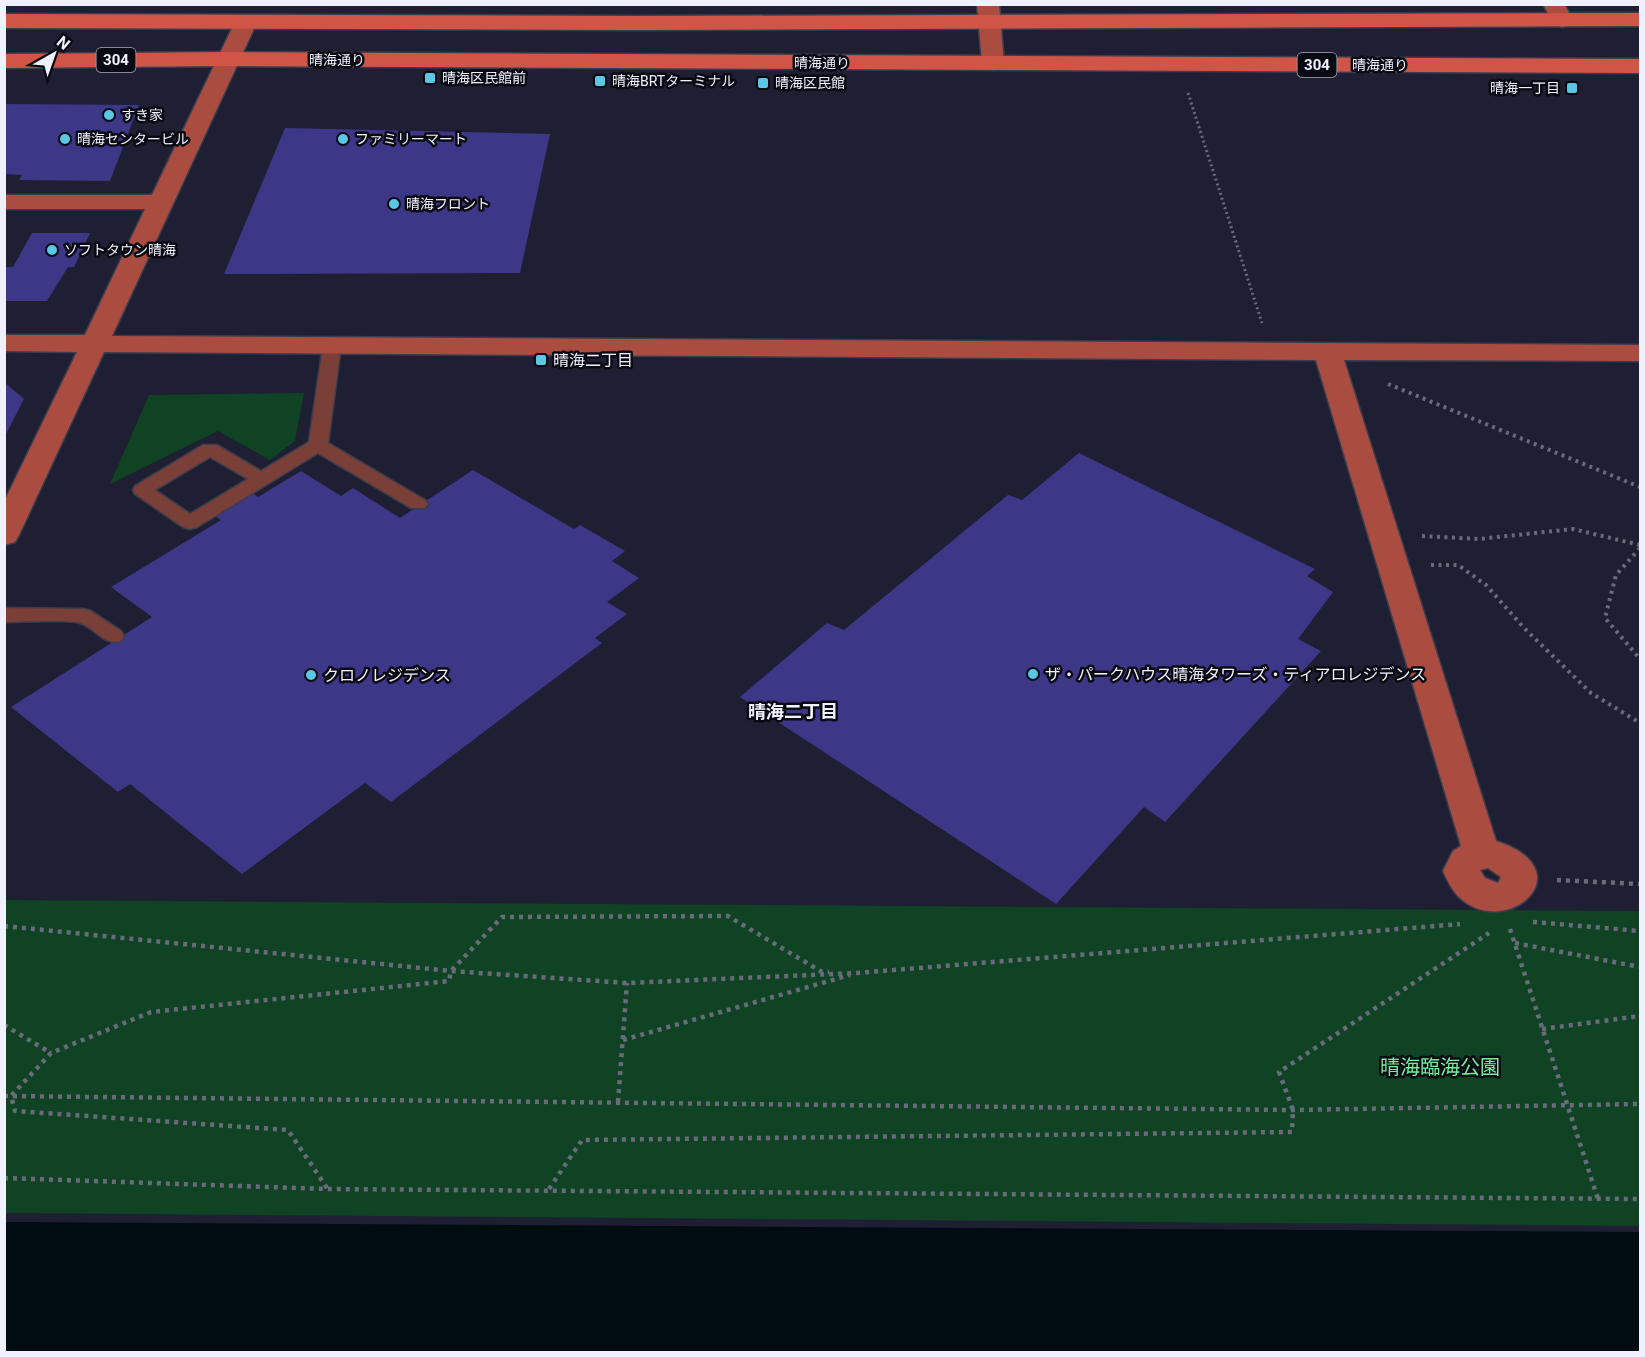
<svg xmlns="http://www.w3.org/2000/svg" width="1645" height="1357" font-family="Roboto,'Noto Sans JP',sans-serif">
  <style>
    .green { fill: #0f4324 }
    .water { fill: #000c10 }
    .building { fill: #3c3787 }
    .lines { fill: none; stroke-linecap: round; stroke-linejoin: round }
    .lane-casing { stroke: #3b3c4f; stroke-width: 3 }
    .secondary-casing { stroke: #3b3c4f; stroke-width: 3 }
    .primary-casing { stroke: #3b3c4f; stroke-width: 3 }
    .path-far2 { stroke: #696b7b; stroke-width: 3; stroke-dasharray: 2 3; stroke-linecap: butt }
    .path-far1 { stroke: #696b7b; stroke-width: 4; stroke-dasharray: 3 4.5; stroke-linecap: butt }
    .path { stroke: #696b7b; stroke-width: 4.5; stroke-dasharray: 4 5; stroke-linecap: butt }
    .lane { fill: #7a3f36; fill-rule: evenodd }
    .secondary { fill: #ab4c40; fill-rule: evenodd }
    .primary { fill: #d15547; fill-rule: evenodd }
    .poi-dot { fill: #5ac8e5; stroke: #090a12; stroke-width: 2 }
    .labels { text-anchor: middle; dominant-baseline: central; stroke-width: 5; stroke-linejoin: round; paint-order: stroke }
    .far-street-label { font-size: 14px; fill: #eff1fe; stroke: #090a12 }
    .far-poi-label { font-size: 14px; fill: #eff1fe; stroke: #090a12; text-anchor: start }
    .shield { fill: #090a12; stroke: #aaacb7; stroke-width: 1.5 }
    .shield-label { font-size: 15px; font-weight: bold; fill: #eff1fe }
    .poi-label { font-size: 16px; fill: #eff1fe; stroke: #090a12; text-anchor: start }
    .neighbourhood-label { font-size: 18px; font-weight: bold; fill: #eff1fe; stroke: #090a12 }
    .near-park-label { font-size: 20px; fill: #74ee9e; stroke: #090a12 }
  </style>
  <rect width="100%" height="100%" fill="#1e1f32"/>
  <g class="green">
    <polygon points="304,393 295,441 270,460 218,431 110,484 149,395"/>
    <polygon points="4,900 1640,911 1640,1226 5,1213"/>
  </g>
  <polygon class="water" points="5,1222 1640,1232 1640,1352 5,1352"/>
  <g class="building">
    <polygon points="4,104 139,105 110,181 19,180 22,175 4,174"/>
    <polygon points="285,128 550,134 520,273 224,274"/>
    <polygon points="32,233 90,233 74,267 68,267 47,301 4,301 4,267 13,267"/>
    <polygon points="4,382 24,399 4,438"/>
    <polygon points="1079,453 1315,569 1307,576 1333,592 1298,639 1321,651 1165,822 1144,807 1056,904 740,697 827,623 844,630 1008,495 1022,500"/>
    <polygon points="473,470 574,529 580,525 625,551 612,561 639,578 607,602 627,614 595,638 602,643 391,802 365,783 242,874 130,784 118,792 11,707 152,617 111,587 221,520 213,515 251,492 258,497 301,471 341,496 353,488 400,518"/>
  </g>
  <g class="lines">
    <g class="lane-casing">
      <g id="lane">
        <path d="M332,341L338,342L341,346L328,443L425,500L428,504L425,508H411L318,453L197,527L190,529L183,527L135,494L133,490L135,486L203,445H217L261,471L309,442L323,346L326,342ZM210,457L248,479L190,514L155,490Z"/>
        <path d="M4,608L84,609L91,611L121,631L124,636L121,641C103,646 96,628 80,623C69,619 20,622 4,622Z"/>
      </g>
    </g>
    <g class="secondary-casing">
      <g id="secondary">
        <polygon points="977,4 999,4 1004,63 1001,68 993,70 985,68 982,63"/>
        <polygon points="1543,4 1564,4 1573,20 1570,25 1562,27 1554,25"/>
        <path d="M246,15L254,17L257,22L112,336L1640,345V361L1344,360L1496,841C1586,870 1507,941 1460,898C1453,892 1447,880 1443,871L1453,851L1461,846L1316,360L104,352L19,535L15,542L4,545V502L77,352L4,351V335H85L145,209H4V195H152L235,22L238,17ZM1488,868L1501,877L1498,883L1485,878L1480,870Z"/>
      </g>
    </g>
    <g class="primary-casing">
      <g id="primary">
        <polygon points="4,14 637,16 1640,13 1640,26 637,30 4,28"/>
        <polygon points="228,52 1640,59 1640,73 228,66 4,68 4,54"/>
      </g>
    </g>
    <polyline class="path-far2" points="1188,93 1262,323"/>
    <g class="path-far1">
      <polyline points="1388,384 1640,487"/>
      <polyline points="1422,536 1479,539 1573,529 1640,545"/>
      <polyline points="1640,548 1616,575 1605,618 1640,659"/>
      <polyline points="1431,565 1458,565 1486,585 1524,628 1591,693 1640,723"/>
    </g>
    <g class="path">
      <polyline points="1557,880 1640,884"/>
      <polyline points="1533,922 1640,931"/>
      <polyline points="4,926 451,971 627,983 857,973 1460,924"/>
      <polyline points="1510,929 1598,1199"/>
      <polyline points="1515,943 1640,967"/>
      <polyline points="4,1025 51,1053"/>
      <polyline points="1542,1029 1640,1016"/>
      <polyline points="623,1040 850,975"/>
      <polyline points="4,1096 1293,1110 1640,1104"/>
      <polyline points="618,1102 627,983"/>
      <polyline points="4,1178 327,1189 1640,1199"/>
      <polyline points="327,1188 288,1130 15,1111 11,1096 51,1053 151,1012 449,981 451,971 502,917 728,916 822,972 829,972"/>
      <polyline points="549,1189 582,1140 1292,1132 1293,1110 1279,1072 1489,933"/>
    </g>
    <use href="#lane" class="lane"/>
    <use href="#secondary" class="secondary"/>
    <use href="#primary" class="primary"/>
  </g>
  <g class="poi-dot">
    <rect x="424" y="72" width="12" height="12" rx="3"/>
    <rect x="594" y="75" width="12" height="12" rx="3"/>
    <rect x="757" y="77" width="12" height="12" rx="3"/>
    <rect x="1566" y="82" width="12" height="12" rx="3"/>
    <circle cx="109" cy="115" r="6"/>
    <circle cx="65" cy="139" r="6"/>
    <circle cx="343" cy="139" r="6"/>
    <circle cx="394" cy="204" r="6"/>
    <circle cx="52" cy="250" r="6"/>
    <rect x="535" y="354" width="12" height="12" rx="3"/>
    <circle cx="1033" cy="674" r="6"/>
    <circle cx="311" cy="675" r="6"/>
  </g>
  <g class="labels">
    <g class="far-street-label">
      <text x="337" y="60">晴海通り</text>
      <text x="822" y="63">晴海通り</text>
      <text x="1380" y="65">晴海通り</text>
    </g>
    <g class="far-poi-label">
      <text x="442" y="78">晴海区民館前</text>
      <text x="612" y="81">晴海BRTターミナル</text>
      <text x="775" y="83">晴海区民館</text>
      <text x="1560" y="88" text-anchor="end">晴海一丁目</text>
      <text x="121" y="115">すき家</text>
      <text x="77" y="139">晴海センタービル</text>
      <text x="355" y="139">ファミリーマート</text>
      <text x="406" y="204">晴海フロント</text>
      <text x="64" y="250">ソフトタウン晴海</text>
    </g>
    <g class="shield">
      <rect x="96.5" y="48" width="39" height="24" rx="4.5"/>
      <rect x="1297.5" y="53" width="39" height="24" rx="4.5"/>
    </g>
    <g class="shield-label">
      <text x="116" y="60">304</text>
      <text x="1317" y="65">304</text>
    </g>
    <g class="poi-label">
      <text x="553" y="360">晴海二丁目</text>
      <text x="1045" y="674">ザ・パークハウス晴海タワーズ・ティアロレジデンス</text>
      <text x="323" y="675">クロノレジデンス</text>
    </g>
    <g class="neighbourhood-label">
      <text x="793" y="711">晴海二丁目</text>
    </g>
    <g class="near-park-label">
      <text x="1440" y="1067">晴海臨海公園</text>
    </g>
  </g>
  <rect width="1645" height="1357" fill="none" stroke="#eff1fe" stroke-width="12"/>
  <g transform="translate(54 54) rotate(40)" stroke="#090a12" stroke-width="4.5" paint-order="stroke">
  <path d="M0-4.5L10 22L0 15L-10 22Z" fill="#eff1fe"/>
  <text y="-9" font-size="16" font-weight="bold" text-anchor="middle" fill="#eff1fe">N</text>
  </g>
</svg>
